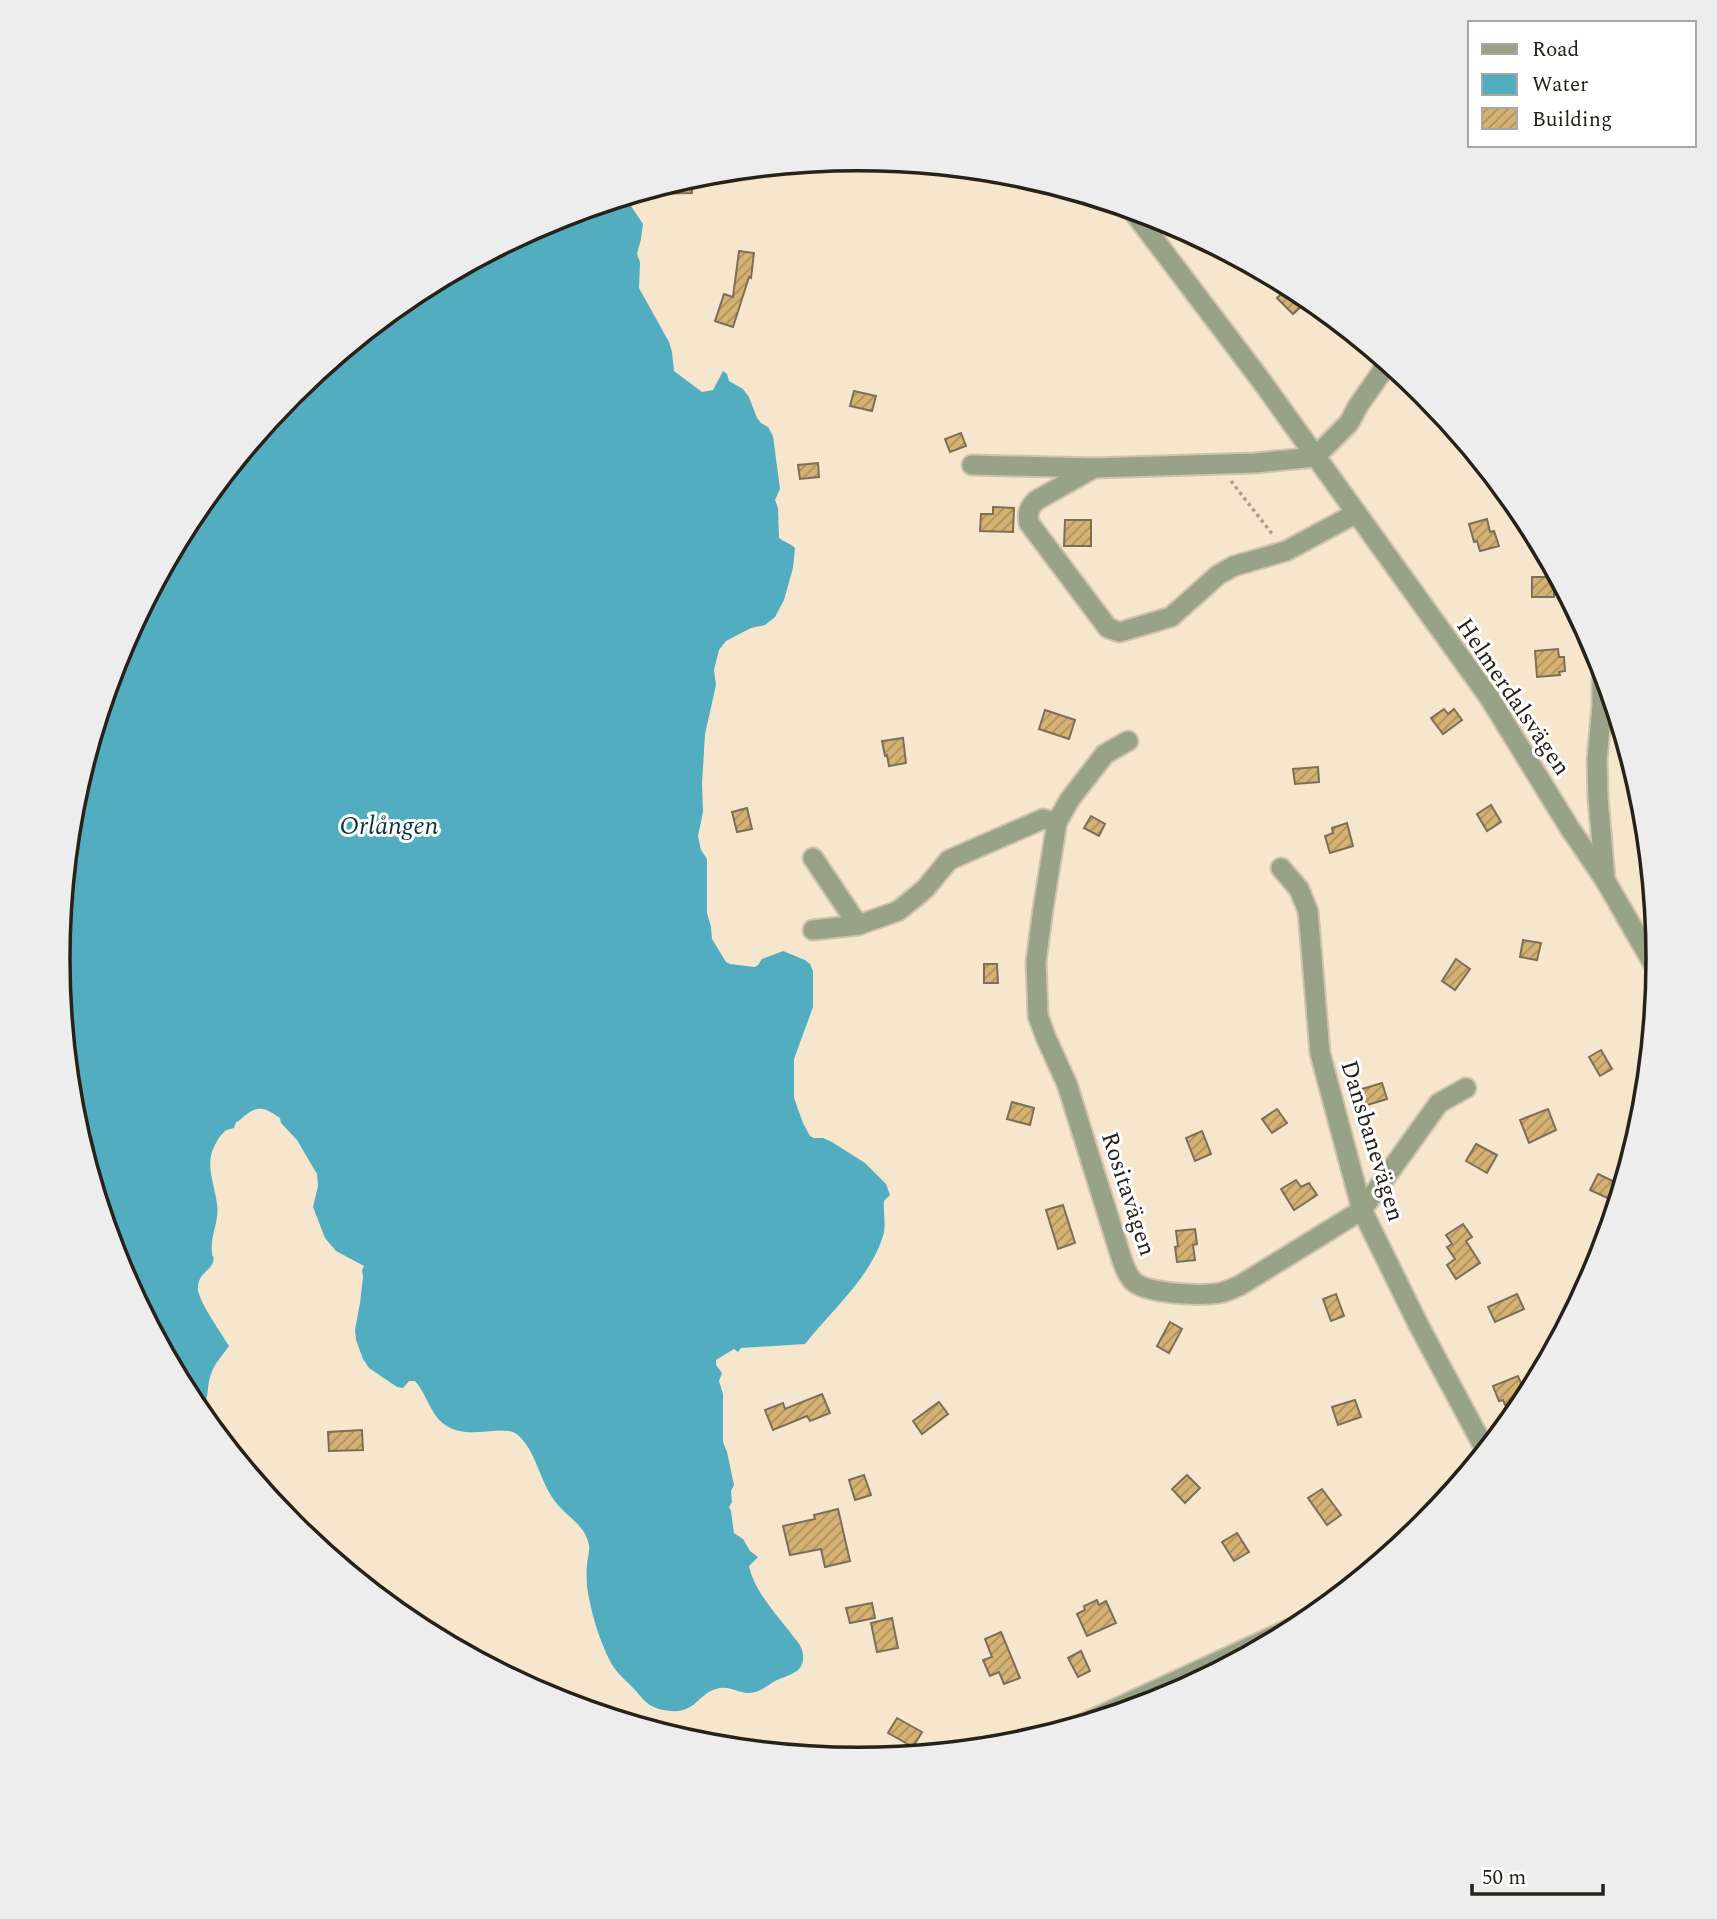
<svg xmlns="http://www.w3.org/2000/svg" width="1717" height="1919" font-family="Spectral,serif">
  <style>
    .water { fill: #52adc1 }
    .building { fill: url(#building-hatch); stroke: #7c6f59; stroke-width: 2 }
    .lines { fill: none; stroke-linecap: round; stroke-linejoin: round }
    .minor-casing { stroke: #d0c3ad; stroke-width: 23 }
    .path { stroke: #aca08d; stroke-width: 3.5; stroke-dasharray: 3.5 3.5; stroke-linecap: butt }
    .minor { stroke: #98a287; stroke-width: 19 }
    .labels { text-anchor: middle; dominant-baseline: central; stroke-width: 6; stroke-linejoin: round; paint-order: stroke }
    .street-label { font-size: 24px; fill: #272219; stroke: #fff }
    .water-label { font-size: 26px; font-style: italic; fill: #0a363f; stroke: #fff }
    .rim { fill: none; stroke: #272219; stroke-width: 3.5 }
  </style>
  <defs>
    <pattern id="building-hatch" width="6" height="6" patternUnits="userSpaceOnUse" patternTransform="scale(1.75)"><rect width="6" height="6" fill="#d5b273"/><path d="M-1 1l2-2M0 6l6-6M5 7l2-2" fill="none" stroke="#ad905e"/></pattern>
  </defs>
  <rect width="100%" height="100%" fill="#f5e6cd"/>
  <path class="water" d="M628,197L629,203L643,224L641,239L637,254L640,262L639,288L669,342L672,352L674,371L702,392L713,390L723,371L727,374L729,381L743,389L749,397L757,418L761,423L768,427L773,436L780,489L775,500L778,508L779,538C784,542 790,543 795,548L793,568L784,600L775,617L765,625L751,628L726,641L719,650L714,670L716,685L705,734L702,784L703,812L698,836L701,850L707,859V913L711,927L712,939L726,962L730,964L755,967L758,965L762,959L783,951L805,960L810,964L813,971V1007L794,1059V1098L803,1123L810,1136L814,1138H823L832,1142L865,1163L886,1184L890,1195L884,1201C883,1214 887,1227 882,1239C868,1280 831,1311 805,1344L741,1348L738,1352L734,1349L716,1360V1365L722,1373L719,1381L723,1394V1442L727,1452L734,1485L731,1491L732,1502L729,1507L731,1511L734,1533L743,1539L750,1551L758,1557L749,1566C754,1590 775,1613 790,1632C794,1638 800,1643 802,1650C804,1656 804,1664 799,1669C793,1675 783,1677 775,1681C766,1686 759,1694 747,1693C736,1692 728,1685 716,1689C698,1694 696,1713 670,1711C651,1709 646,1703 635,1690C627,1681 617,1674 611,1663C599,1640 591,1613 587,1587C587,1580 586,1573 587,1566C587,1559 590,1552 589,1545C585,1524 566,1517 554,1500C540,1481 536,1452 519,1436C504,1421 468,1443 444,1424C431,1415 426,1393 415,1381H409L403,1388L397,1387L369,1368L363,1359L356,1340L355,1330L360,1303L363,1277L362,1270L364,1266L336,1251L325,1238L313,1207L318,1186L317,1174L297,1140L281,1123L280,1118C263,1106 257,1105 241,1119C233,1126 238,1117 234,1128C231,1129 227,1129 224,1132C219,1136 212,1149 211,1156C208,1171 215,1188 217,1204C220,1220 210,1235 212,1252C212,1259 215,1255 213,1262C210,1272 197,1273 198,1290C200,1303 221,1333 229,1346C222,1356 213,1365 210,1377C207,1387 209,1395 204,1406H200L197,1410L192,1404L119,1266L73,1115L58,959L73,803L119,653L193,514L293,393L414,293L552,220Z"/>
  <g class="building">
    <polygon points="692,179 692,193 650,194 650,190 685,180"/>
    <polygon points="739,251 754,253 751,278 749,277 733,327 715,321 724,294 733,297"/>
    <polygon points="1289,286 1306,302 1293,314 1277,298"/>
    <polygon points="854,391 876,396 872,411 850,406"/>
    <polygon points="961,433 966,446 950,452 945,439"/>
    <polygon points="818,463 819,477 800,479 798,465"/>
    <polygon points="993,507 1014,508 1013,532 980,531 981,514 993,514"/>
    <polygon points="1487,519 1490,532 1494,531 1499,546 1480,551 1477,541 1474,542 1469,524"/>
    <polygon points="1065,520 1091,520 1091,546 1064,546"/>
    <polygon points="1532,577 1550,577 1550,581 1554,581 1554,597 1532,597"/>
    <polygon points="1558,649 1559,657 1564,657 1565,671 1559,672 1560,675 1537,677 1535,651"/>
    <polygon points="1444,709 1448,714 1454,709 1462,720 1443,734 1431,718"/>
    <polygon points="1045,710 1075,720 1069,739 1039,729"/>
    <polygon points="903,738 906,763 889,766 887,755 885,756 882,741"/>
    <polygon points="1318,767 1319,782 1295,784 1293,769"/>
    <polygon points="1491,805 1501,822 1487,831 1477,814"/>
    <polygon points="747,808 752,829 737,832 732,812"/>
    <polygon points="1091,816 1105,824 1099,836 1084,828"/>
    <polygon points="1347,823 1353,846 1330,853 1325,836 1333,833 1332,828"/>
    <polygon points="1523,940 1541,943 1537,960 1520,957"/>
    <polygon points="1456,959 1470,969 1455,990 1442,981"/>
    <polygon points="984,964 997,964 998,983 984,983"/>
    <polygon points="1601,1050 1612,1069 1600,1076 1589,1057"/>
    <polygon points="1382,1083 1387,1099 1364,1106 1359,1090"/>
    <polygon points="1012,1102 1034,1108 1030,1125 1007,1119"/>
    <polygon points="1277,1109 1287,1123 1272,1133 1262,1119"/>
    <polygon points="1548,1109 1556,1130 1529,1143 1520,1120"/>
    <polygon points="1202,1131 1211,1154 1195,1161 1186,1138"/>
    <polygon points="1476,1144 1497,1155 1487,1173 1466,1161"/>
    <polygon points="1598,1174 1621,1185 1614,1201 1590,1190"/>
    <polygon points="1296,1180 1301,1187 1309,1183 1317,1195 1294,1210 1281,1189"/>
    <polygon points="1063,1205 1075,1243 1058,1249 1046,1210"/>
    <polygon points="1463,1224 1472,1237 1466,1241 1480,1263 1456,1279 1447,1265 1455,1259 1447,1247 1452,1244 1446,1235"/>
    <polygon points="1195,1229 1197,1244 1193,1245 1195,1260 1177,1262 1175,1247 1178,1246 1176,1231"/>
    <polygon points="1336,1294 1344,1316 1331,1321 1323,1299"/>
    <polygon points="1517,1294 1524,1309 1495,1322 1488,1307"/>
    <polygon points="1170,1322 1182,1329 1169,1353 1157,1346"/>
    <polygon points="1518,1376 1526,1396 1505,1405 1503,1400 1499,1401 1493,1386"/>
    <polygon points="822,1394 830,1413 810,1421 807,1416 773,1430 765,1410 783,1403 785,1409"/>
    <polygon points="1355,1400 1361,1417 1338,1425 1332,1407"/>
    <polygon points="939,1402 948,1414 922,1434 913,1421"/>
    <polygon points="362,1430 363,1450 329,1451 328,1432"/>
    <polygon points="864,1475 871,1495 855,1500 849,1480"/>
    <polygon points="1187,1475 1200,1488 1185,1503 1172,1489"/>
    <polygon points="1322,1489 1341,1515 1327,1525 1308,1498"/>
    <polygon points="838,1509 850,1561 825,1567 821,1549 790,1555 783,1526 815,1519 814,1515"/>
    <polygon points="1237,1533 1249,1552 1234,1561 1222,1542"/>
    <polygon points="1097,1600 1099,1605 1106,1601 1116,1623 1087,1636 1077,1614 1085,1610 1084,1606"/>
    <polygon points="872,1603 875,1618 850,1623 846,1608"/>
    <polygon points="892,1618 898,1648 877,1652 871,1623"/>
    <polygon points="1001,1632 1020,1678 1004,1684 999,1672 990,1676 983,1660 992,1657 985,1639"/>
    <polygon points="1081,1651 1090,1671 1078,1677 1068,1658"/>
    <polygon points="897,1718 922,1732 913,1747 888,1733"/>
  </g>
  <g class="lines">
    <g class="minor-casing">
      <g id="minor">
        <polyline points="1132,210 1260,379 1489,697 1569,827 1605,880 1658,972"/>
        <polyline points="972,465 1094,468 1255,463 1315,457 1349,423 1358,406 1388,363"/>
        <path d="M1094,468L1037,500C1029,507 1027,513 1029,523L1108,628L1120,632L1171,617L1218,575L1234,566L1286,551L1355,514"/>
        <polyline points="1602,664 1602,705 1597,760 1598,798 1605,879"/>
        <path d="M1128,741L1105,754L1070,799L1057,822L1043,909L1036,962L1038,1016L1046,1038L1067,1084L1121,1257C1124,1266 1127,1275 1133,1281C1146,1294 1200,1296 1219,1293C1226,1292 1233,1288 1239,1286L1362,1210L1439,1103L1466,1088"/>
        <polyline points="813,858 858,925"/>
        <polyline points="1281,868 1299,889 1308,911 1320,1053 1362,1210 1418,1324 1486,1451"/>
        <polyline points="813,930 858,925 898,911 925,889 949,860 1043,819 1057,822"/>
        <polyline points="1080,1725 1311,1619"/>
      </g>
    </g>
    <polyline class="path" points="1231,481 1273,535"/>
    <use href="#minor" class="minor"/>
  </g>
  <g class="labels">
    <g class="street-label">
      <text transform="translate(1513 697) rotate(56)">Helmerdalsvägen</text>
      <text transform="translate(1372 1141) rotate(73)">Dansbanevägen</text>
      <text transform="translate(1128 1194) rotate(72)">Rositavägen</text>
    </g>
    <g class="water-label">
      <text x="389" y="826">Orlången</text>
    </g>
  </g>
  <path d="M0 0H1717V1919H0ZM70 959a788 788 0 1 1 1576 0a788 788 0 1 1-1576 0Z" fill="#eeeded" fill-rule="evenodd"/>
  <path class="rim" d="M70 959a788 788 0 1 1 1576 0a788 788 0 1 1-1576 0Z"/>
  <rect x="1468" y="21" width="228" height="126" fill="#ffffff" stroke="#a9a7a3" stroke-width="2"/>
  <rect x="1482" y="44" width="35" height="10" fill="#98a287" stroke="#a9a7a3" stroke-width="2"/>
  <text x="1532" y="56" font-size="21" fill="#272219">Road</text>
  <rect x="1482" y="74" width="35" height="21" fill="#52adc1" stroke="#a9a7a3" stroke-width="2"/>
  <text x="1532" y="91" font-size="21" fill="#272219">Water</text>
  <rect x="1482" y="108" width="35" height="21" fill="url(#building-hatch)" stroke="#a9a7a3" stroke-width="2"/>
  <text x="1532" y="126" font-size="21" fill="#272219">Building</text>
  <path d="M1472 1884v10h131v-10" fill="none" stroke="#272219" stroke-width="3.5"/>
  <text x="1482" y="1884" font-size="21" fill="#272219" stroke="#ffffff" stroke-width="5" paint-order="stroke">50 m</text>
</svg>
